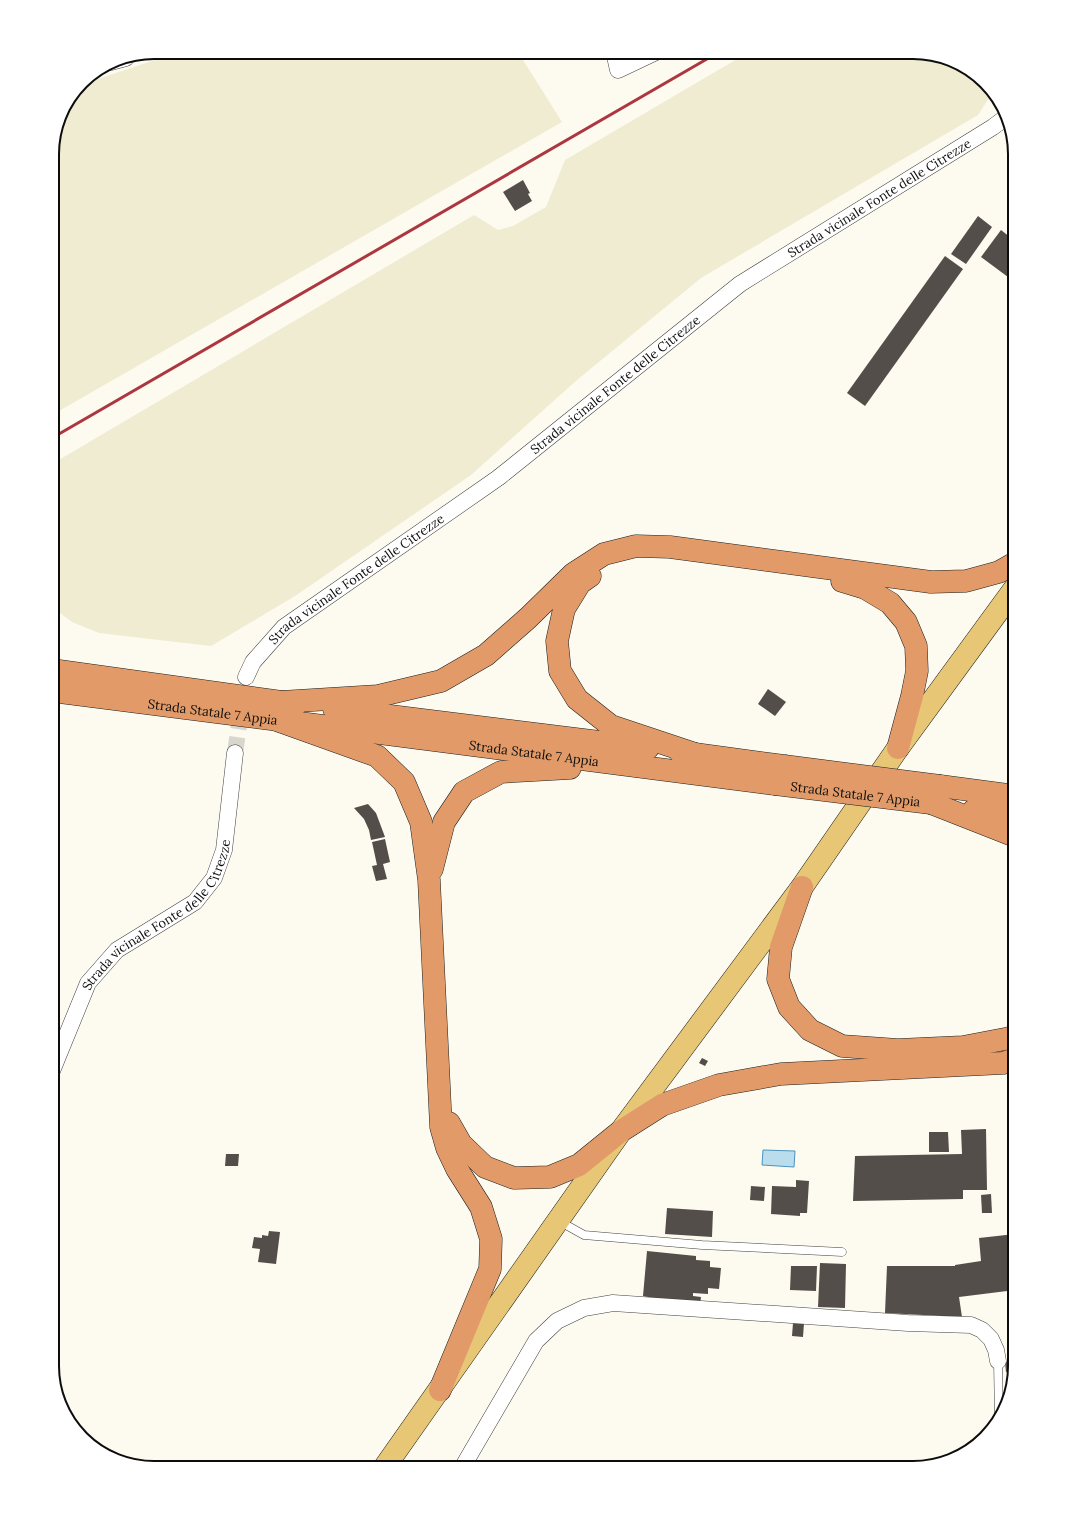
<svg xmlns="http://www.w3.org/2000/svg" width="1067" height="1520" font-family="Lora,serif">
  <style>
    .farmland { fill: #f0ecd2 }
    .water { fill: #baddee; stroke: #4a93bc }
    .building { fill: #544e4b }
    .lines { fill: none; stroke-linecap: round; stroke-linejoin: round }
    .street-tunnel { stroke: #d9d6cd; stroke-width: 16; stroke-dasharray: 16 8; stroke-linecap: butt }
    .lane-casing { stroke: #404040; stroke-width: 9 }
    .street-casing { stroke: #404040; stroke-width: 17 }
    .primary-casing { stroke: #1e1e1e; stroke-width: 23 }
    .highway-casing { stroke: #1e1e1e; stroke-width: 23 }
    .lane { stroke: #fff; stroke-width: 8 }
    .street { stroke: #fff; stroke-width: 16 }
    .primary { stroke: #e7c775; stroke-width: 22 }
    .highway { stroke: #e29b68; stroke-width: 22 }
    .rail { stroke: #ac3741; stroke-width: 3 }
    .highway-bridge-casing { stroke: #1e1e1e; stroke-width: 23; stroke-linecap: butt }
    .highway-bridge { stroke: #e29b68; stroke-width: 22 }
    .labels { text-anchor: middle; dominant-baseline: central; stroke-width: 4; stroke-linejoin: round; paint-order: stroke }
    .street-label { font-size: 13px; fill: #0d0d0d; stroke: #fff }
    .rim { fill: none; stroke: #0d0d0d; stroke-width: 2 }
  </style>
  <rect width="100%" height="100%" fill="#fdfaef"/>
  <g class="farmland">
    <polygon points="179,52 518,52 562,122 52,415 52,147 62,109 80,85"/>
    <polygon points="749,52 920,52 964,66 986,88 989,98 978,115 701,278 577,380 471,475 295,596 211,646 99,633 72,622 52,607 52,464 474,215 498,230 513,226 546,207 565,160"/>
  </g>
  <polygon class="water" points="763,1150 795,1151 794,1167 762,1165"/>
  <g class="building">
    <polygon points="523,180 530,193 528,194 532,201 515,211 503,192"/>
    <polygon points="978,216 992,227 966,264 951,254"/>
    <polygon points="1001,230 1015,241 1015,276 1012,280 981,257"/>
    <polygon points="945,256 963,269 865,406 847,393"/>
    <polygon points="768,689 786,702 775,716 758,704"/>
    <polygon points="368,804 376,813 385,837 371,840 369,830 364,819 354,808"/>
    <polygon points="385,839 390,862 383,864 387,879 376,881 372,866 377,865 372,842"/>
    <polygon points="702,1058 708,1061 705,1066 699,1063"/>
    <polygon points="986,1129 987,1190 963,1190 963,1199 853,1201 855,1156 962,1154 961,1130"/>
    <polygon points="929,1132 948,1132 949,1152 929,1152"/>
    <polygon points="226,1154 239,1154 238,1166 225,1166"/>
    <polygon points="796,1180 809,1181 807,1213 800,1213 800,1216 771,1214 772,1186 796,1187"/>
    <polygon points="751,1186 765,1187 764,1201 750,1200"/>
    <polygon points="991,1194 992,1213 982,1213 981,1195"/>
    <polygon points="667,1208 713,1211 712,1237 665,1234"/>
    <polygon points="269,1231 280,1232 276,1264 258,1262 260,1249 252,1248 254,1237 262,1238 262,1235 268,1236"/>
    <polygon points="1015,1234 1015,1290 959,1297 962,1317 885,1313 887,1266 955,1266 955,1265 981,1261 979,1238"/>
    <polygon points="647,1251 696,1256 696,1260 710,1261 710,1267 721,1268 719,1289 708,1288 708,1294 693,1293 693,1296 701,1297 700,1305 648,1298 648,1297 643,1296"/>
    <polygon points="820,1263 846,1264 845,1308 818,1307"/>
    <polygon points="791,1266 817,1266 816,1291 790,1290"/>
    <polygon points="793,1323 804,1323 803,1337 792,1336"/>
    <polygon points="1015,1361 1014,1371 1006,1372 1005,1362"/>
    <polygon points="848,1460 859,1460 859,1468 849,1468"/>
  </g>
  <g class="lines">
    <polyline class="street-tunnel" points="235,753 246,677"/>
    <g class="lane-casing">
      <g id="lane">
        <polyline points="559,1221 584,1235 702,1245 842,1252"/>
        <polyline points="998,1361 999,1420"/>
      </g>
    </g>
    <g class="street-casing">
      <g id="street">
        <polyline points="614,52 618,70 656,52"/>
        <polyline points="111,62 126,58"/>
        <path id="s1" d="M246,677L253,662L284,627L498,478L740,284L993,127L1005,118"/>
        <path id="s2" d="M52,1071L88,983L117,950L195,902L214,878L224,850L235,753"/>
        <polyline points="462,1468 536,1341 557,1321 584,1308 613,1303 908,1323 971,1325 982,1330 991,1339 996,1350 998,1361"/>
      </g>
    </g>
    <g class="primary-casing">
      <polyline id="primary" points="384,1468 621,1131 802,887 898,748 1015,588"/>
    </g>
    <g class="highway-casing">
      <g id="highway">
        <polyline points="590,576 580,583 564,609 557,641 560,671 577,699 611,726 695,754"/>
        <polyline points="842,581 865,588 890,603 906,622 916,646 917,671 912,696 898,748"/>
        <polyline points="52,670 296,704"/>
        <path id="s3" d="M52,691L775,784"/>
        <polyline points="281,702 378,696 441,681 486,655 528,618 573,574 604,554 636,546 670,547 931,582 966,581 999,572 1015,563"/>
        <polyline points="334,709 648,748"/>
        <polyline points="279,721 377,756 404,782 421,822 429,880 441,1127 447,1148 457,1169 481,1207 491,1239 490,1269 440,1390"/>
        <polyline points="680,752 784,766"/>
        <polyline points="940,786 1015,796"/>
        <polyline points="931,803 1015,836"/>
        <polyline points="974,810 1015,817"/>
        <polyline points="432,869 444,822 464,792 501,772 570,768"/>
        <polyline points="802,887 781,947 778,979 789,1007 810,1030 842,1046 898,1050 963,1047 1010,1038 1015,1035"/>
        <polyline points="449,1123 461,1144 485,1167 514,1178 550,1177 579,1165 621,1131 662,1105 719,1085 781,1074 1003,1063 1015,1059"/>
      </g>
    </g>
    <use href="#lane" class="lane"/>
    <use href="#street" class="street"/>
    <use href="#primary" class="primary"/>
    <use href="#highway" class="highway"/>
    <polyline class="rail" points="52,438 719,52"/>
    <g class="highway-bridge-casing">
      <g id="highway-bridge">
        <polyline points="784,766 940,786"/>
        <path id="s4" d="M775,784L931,803"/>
      </g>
    </g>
    <use href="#highway-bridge" class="highway-bridge"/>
  </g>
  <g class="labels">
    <g class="street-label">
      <text stroke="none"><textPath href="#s1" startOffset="798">Strada vicinale Fonte delle Citrezze</textPath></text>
      <text stroke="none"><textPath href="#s1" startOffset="474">Strada vicinale Fonte delle Citrezze</textPath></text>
      <text stroke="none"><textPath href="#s1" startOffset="150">Strada vicinale Fonte delle Citrezze</textPath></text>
      <text stroke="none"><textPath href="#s3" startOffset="162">Strada Statale 7 Appia</textPath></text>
      <text stroke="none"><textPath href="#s3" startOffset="486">Strada Statale 7 Appia</textPath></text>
      <text stroke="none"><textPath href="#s4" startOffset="81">Strada Statale 7 Appia</textPath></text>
      <text stroke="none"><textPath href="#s2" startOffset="195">Strada vicinale Fonte delle Citrezze</textPath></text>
    </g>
  </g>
  <path d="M0 0H1067V1520H0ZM154 59H913A95 95 0 0 1 1008 154V1366A95 95 0 0 1 913 1461H154A95 95 0 0 1 59 1366V154A95 95 0 0 1 154 59Z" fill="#fff" fill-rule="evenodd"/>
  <path class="rim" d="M154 59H913A95 95 0 0 1 1008 154V1366A95 95 0 0 1 913 1461H154A95 95 0 0 1 59 1366V154A95 95 0 0 1 154 59Z"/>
</svg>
